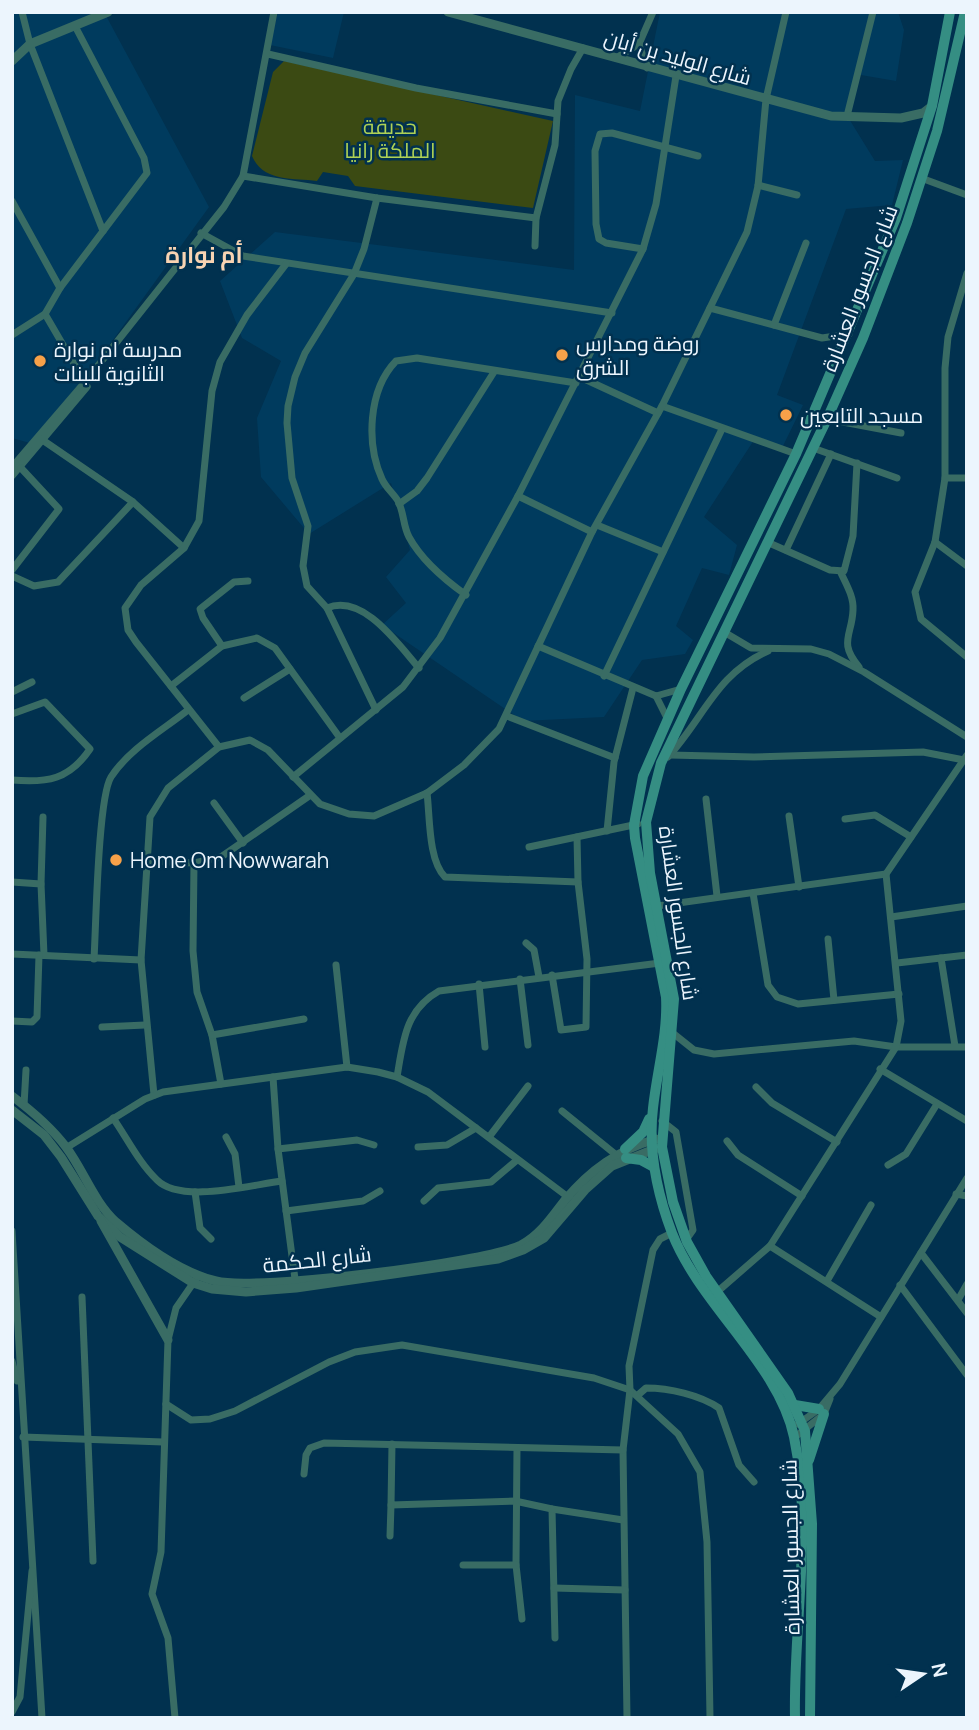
<svg xmlns="http://www.w3.org/2000/svg" width="979" height="1730" font-family="Manrope,Cairo,sans-serif">
  <style>
    .built { fill: #003b5e }
    .green { fill: #3b4a13 }
    .lines { fill: none; stroke-linecap: round; stroke-linejoin: round }
    .minor { stroke: #396c64; stroke-width: 7 }
    .tertiary { stroke: #396c64; stroke-width: 9 }
    .secondary { stroke: #358e83; stroke-width: 10 }
    .poi-dot { fill: #f7a149; stroke: #01314f; stroke-width: 2.5 }
    .labels { text-anchor: middle; dominant-baseline: central; stroke-width: 5; stroke-linejoin: round; paint-order: stroke }
    .street-label { font-size: 21px; fill: #ecf5fd; stroke: #01314f }
    .park-label { font-size: 21px; fill: #aed155; stroke: #01314f }
    .poi-label { font-size: 21px; fill: #ecf5fd; stroke: #01314f; text-anchor: start }
    .neighbourhood-label { font-size: 23px; font-weight: bold; fill: #f8d3b2; stroke: #01314f }
  </style>
  <rect width="100%" height="100%" fill="#01314f"/>
  <g class="built">
    <polygon points="12,12 104,12 209,207 92,369 30,443 12,438"/>
    <polygon points="278,12 344,12 333,58 270,45"/>
    <polygon points="660,12 898,12 904,30 896,81 855,74 846,114 875,161 903,160 892,205 846,209 777,395 803,405 782,448 754,440 704,517 737,545 729,575 702,568 676,626 693,640 685,654 642,660 604,717 523,721 382,625 406,603 386,577 410,550 391,483 309,534 261,477 257,418 281,361 242,338 220,281 275,232 574,270 575,95 640,111"/>
  </g>
  <path class="green" d="M284,61L553,121L533,208L355,186L348,176L323,172L317,181C292,178 263,182 252,156L273,72Z"/>
  <g class="lines">
    <g class="minor">
      <polyline points="22,12 30,44 103,231"/>
      <polyline points="639,44 647,68"/>
      <polyline points="268,54 416,88 557,114"/>
      <polyline points="616,58 639,44 653,12"/>
      <polyline points="847,116 873,12"/>
      <polyline points="243,176 377,198 536,218"/>
      <polyline points="921,178 967,195"/>
      <polyline points="758,185 797,195"/>
      <polyline points="12,201 60,288"/>
      <polyline points="201,233 243,256 612,313"/>
      <polyline points="535,246 536,218 555,145 558,101 571,69 583,48"/>
      <polyline points="643,249 606,243 599,239 596,224 595,151 600,134 612,133 698,156"/>
      <polyline points="967,273 948,337 945,368 945,478 935,542 915,592 921,619 967,657"/>
      <polyline points="710,308 822,338 849,334"/>
      <polyline points="45,314 87,386"/>
      <polyline points="774,325 806,243"/>
      <polyline points="12,335 45,314 60,288 147,173 144,158 75,26"/>
      <polyline points="580,377 658,413"/>
      <polyline points="662,406 796,454"/>
      <polyline points="827,419 901,433"/>
      <polyline points="44,441 133,502 184,548"/>
      <polyline points="813,448 897,478"/>
      <polyline points="12,467 85,382 224,207 243,176 274,12"/>
      <polyline points="12,476 87,387"/>
      <polyline points="945,478 967,478"/>
      <polyline points="518,496 592,532"/>
      <polyline points="399,504 417,491 427,478 494,372"/>
      <polyline points="597,525 663,552"/>
      <polyline points="767,542 830,570 844,571 853,536 857,463"/>
      <polyline points="935,542 967,566"/>
      <polyline points="786,550 831,454"/>
      <polyline points="12,570 59,509 21,468"/>
      <path d="M841,573C846,584 854,597 853,610C852,636 838,642 859,667"/>
      <polyline points="12,576 34,586 58,582 133,502"/>
      <path d="M466,595C445,580 422,561 409,537C403,526 404,512 398,501C393,493 386,488 382,479C366,444 368,390 396,361L417,358L576,383"/>
      <path d="M327,608C363,593 398,644 419,668"/>
      <polyline points="724,632 751,648 811,649 829,654 864,672 967,737"/>
      <polyline points="222,646 203,618 200,609 234,582 248,581"/>
      <polyline points="538,646 656,696 681,689"/>
      <polyline points="604,676 722,429"/>
      <polyline points="171,686 222,646 257,638 275,648 340,738"/>
      <polyline points="12,692 32,682"/>
      <polyline points="656,696 667,718"/>
      <polyline points="244,698 290,669"/>
      <polyline points="376,710 327,608 307,586 303,566 308,526 292,478 287,423 288,406 295,377 305,353 354,274 364,249 377,198"/>
      <path d="M12,714L45,702L90,749C69,780 47,783 12,780"/>
      <polyline points="507,716 615,758"/>
      <polyline points="219,747 136,642 128,630 125,608 141,585 184,548 199,521 212,391 220,362 247,315 286,264"/>
      <polyline points="670,755 754,757 923,752 964,760"/>
      <path d="M668,757C704,718 716,674 768,651"/>
      <polyline points="293,777 403,687 440,638 518,496 643,249 656,204 676,76"/>
      <path d="M427,793C430,816 428,860 445,877L578,882"/>
      <polyline points="706,799 717,896"/>
      <polyline points="214,803 243,843"/>
      <polyline points="789,816 799,887"/>
      <polyline points="43,817 41,884 44,955"/>
      <polyline points="845,819 875,815 911,837"/>
      <polyline points="607,831 614,762 633,688"/>
      <polyline points="529,847 638,824"/>
      <polyline points="146,861 194,863 221,857 309,796"/>
      <polyline points="194,863 193,951 197,992 212,1035 221,1084"/>
      <polyline points="12,882 41,884"/>
      <polyline points="753,893 768,985 777,997 798,1004 899,994"/>
      <polyline points="657,906 886,874"/>
      <polyline points="891,917 967,906"/>
      <polyline points="828,939 834,1000"/>
      <polyline points="526,943 534,950 539,977"/>
      <polyline points="12,954 141,960"/>
      <polyline points="941,958 955,1046"/>
      <path d="M94,959C96,926 98,798 111,777C129,749 163,730 188,710"/>
      <polyline points="897,963 967,955"/>
      <polyline points="336,965 347,1067"/>
      <polyline points="552,975 561,1030 586,1027 587,959 578,882 577,837"/>
      <polyline points="520,979 528,1045"/>
      <polyline points="479,984 485,1047"/>
      <polyline points="12,1021 32,1022 37,1017 39,955"/>
      <polyline points="102,1027 145,1025"/>
      <polyline points="674,1034 694,1050 714,1054 854,1041 896,1047 967,1047"/>
      <polyline points="212,1035 304,1019"/>
      <polyline points="880,1069 967,1121"/>
      <polyline points="273,1077 278,1149 295,1279"/>
      <path d="M397,1077C403,1042 405,1010 439,991L660,963"/>
      <polyline points="756,1087 772,1103 837,1142"/>
      <polyline points="154,1095 141,960 150,817 168,788 219,747 250,740 268,750 320,804 349,814 374,816 427,793 464,765 499,729 592,532 662,406 747,232 758,186 766,99 786,12"/>
      <polyline points="24,1105 26,1070"/>
      <polyline points="562,1111 615,1154"/>
      <path d="M113,1118C127,1138 139,1163 157,1180C181,1204 250,1185 282,1181"/>
      <polyline points="662,1121 676,1132 693,1230 686,1240"/>
      <polyline points="226,1137 235,1154 239,1187"/>
      <polyline points="489,1137 528,1086"/>
      <polyline points="727,1141 738,1155 802,1196"/>
      <polyline points="418,1147 447,1145 476,1128"/>
      <polyline points="66,1148 145,1099 163,1092 347,1067 378,1072 397,1077 428,1092 568,1197"/>
      <polyline points="278,1149 357,1140 374,1145"/>
      <polyline points="888,1165 906,1154 937,1104"/>
      <polyline points="195,1192 200,1228 211,1239"/>
      <polyline points="956,1194 967,1196"/>
      <polyline points="424,1201 438,1188 491,1182 517,1160"/>
      <polyline points="286,1211 363,1201 380,1191"/>
      <polyline points="12,1231 42,1718"/>
      <polyline points="770,1246 881,1317"/>
      <polyline points="921,1253 967,1313"/>
      <polyline points="827,1281 871,1205"/>
      <polyline points="900,1285 967,1375"/>
      <polyline points="717,1292 770,1246 896,1047 901,1021 886,874 967,755"/>
      <polyline points="82,1297 93,1561"/>
      <polyline points="958,1300 967,1284"/>
      <polyline points="12,1361 17,1381"/>
      <path d="M638,1395L646,1388C669,1388 700,1395 719,1408L739,1465L754,1482"/>
      <polyline points="166,1404 191,1420 210,1419 235,1411 329,1362 355,1352 402,1345 594,1378 630,1390 678,1434 700,1472 707,1542 710,1718"/>
      <polyline points="798,1424 819,1409 840,1384 967,1178"/>
      <polyline points="23,1437 163,1442"/>
      <polyline points="795,1437 824,1414 830,1399"/>
      <polyline points="392,1444 391,1505 515,1501 552,1509 555,1638"/>
      <polyline points="517,1448 516,1565 522,1619"/>
      <polyline points="623,1450 627,1718"/>
      <polyline points="304,1474 306,1455 310,1448 324,1443 623,1450 630,1390 629,1366 653,1250 660,1239 672,1233"/>
      <polyline points="552,1509 623,1520"/>
      <polyline points="390,1536 391,1505"/>
      <polyline points="463,1565 516,1565"/>
      <polyline points="554,1588 625,1590"/>
      <polyline points="12,1712 20,1697 32,1571"/>
      <polyline points="175,1718 168,1638 152,1594 161,1552 168,1340 176,1308 196,1279"/>
    </g>
    <g class="tertiary">
      <polyline points="448,12 831,116 901,118 923,113 932,106"/>
      <polyline points="12,61 30,44 108,12"/>
      <path d="M12,1096C32,1111 51,1127 66,1147C84,1171 94,1202 116,1222C143,1245 182,1273 216,1281C256,1291 484,1263 521,1245C540,1235 552,1217 565,1200C590,1170 618,1150 656,1139"/>
      <polyline points="12,1110 44,1135 61,1157 98,1216 120,1237 193,1283 212,1289 246,1292 296,1288 498,1259 523,1250 544,1238 585,1190 612,1166 657,1148"/>
      <polyline points="101,1221 168,1340"/>
    </g>
    <g class="secondary">
      <polyline points="625,1149 643,1132 649,1119"/>
      <polyline points="626,1158 641,1160 654,1167"/>
      <polyline points="795,1405 819,1409"/>
      <polyline points="809,1460 824,1414"/>
      <path d="M795,1718C793,1625 813,1528 794,1437C779,1364 700,1305 672,1233C657,1193 648,1150 653,1108C657,1071 668,1034 666,997L635,838L634,825L643,776L681,689L796,454L896,218L932,106L950,12"/>
      <polyline points="810,1718 812,1524 805,1431 788,1393 706,1276 687,1242 673,1202 662,1147 674,999 650,873 646,822 661,763 827,419 863,338 907,223 937,131 965,12"/>
    </g>
  </g>
  <g class="poi-dot">
    <circle cx="562" cy="355" r="7"/>
    <circle cx="40" cy="361" r="7"/>
    <circle cx="786" cy="415" r="7"/>
    <circle cx="116" cy="860" r="7"/>
  </g>
  <g class="labels">
    <g class="street-label">
      <text transform="translate(678 57) rotate(16)">شارع الوليد بن أبان</text>
      <text transform="translate(859 288) rotate(-69)">شارع الجسور العشارة</text>
      <text transform="translate(679 913) rotate(82)">شارع الجسور العشارة</text>
      <text transform="translate(317 1259) rotate(-6)">شارع الحكمة</text>
      <text transform="translate(790 1547) rotate(-91)">شارع الجسور العشارة</text>
    </g>
    <g class="park-label">
      <text x="390" y="126">حديقة<tspan x="390" dy="24">الملكة رانيا</tspan></text>
    </g>
    <g class="poi-label">
      <text x="576" y="343">روضة ومدارس<tspan x="576" dy="24">الشرق</tspan></text>
      <text x="54" y="349">مدرسة ام نوارة<tspan x="54" dy="24">الثانوية للبنات</tspan></text>
      <text x="800" y="415">مسجد التابعين</text>
      <text x="130" y="860">Home Om Nowwarah</text>
    </g>
    <g class="neighbourhood-label">
      <text x="204" y="254">أم نوارة</text>
    </g>
  </g>
  <rect width="979" height="1730" fill="none" stroke="#ecf5fd" stroke-width="28"/>
  <g transform="translate(923 1674) rotate(77)" stroke="#01314f" stroke-width="5" paint-order="stroke">
  <path d="M0-5L12 26L0 18L-12 26Z" fill="#ecf5fd"/>
  <text y="-10" font-size="19" font-weight="bold" text-anchor="middle" fill="#ecf5fd">N</text>
  </g>
</svg>
